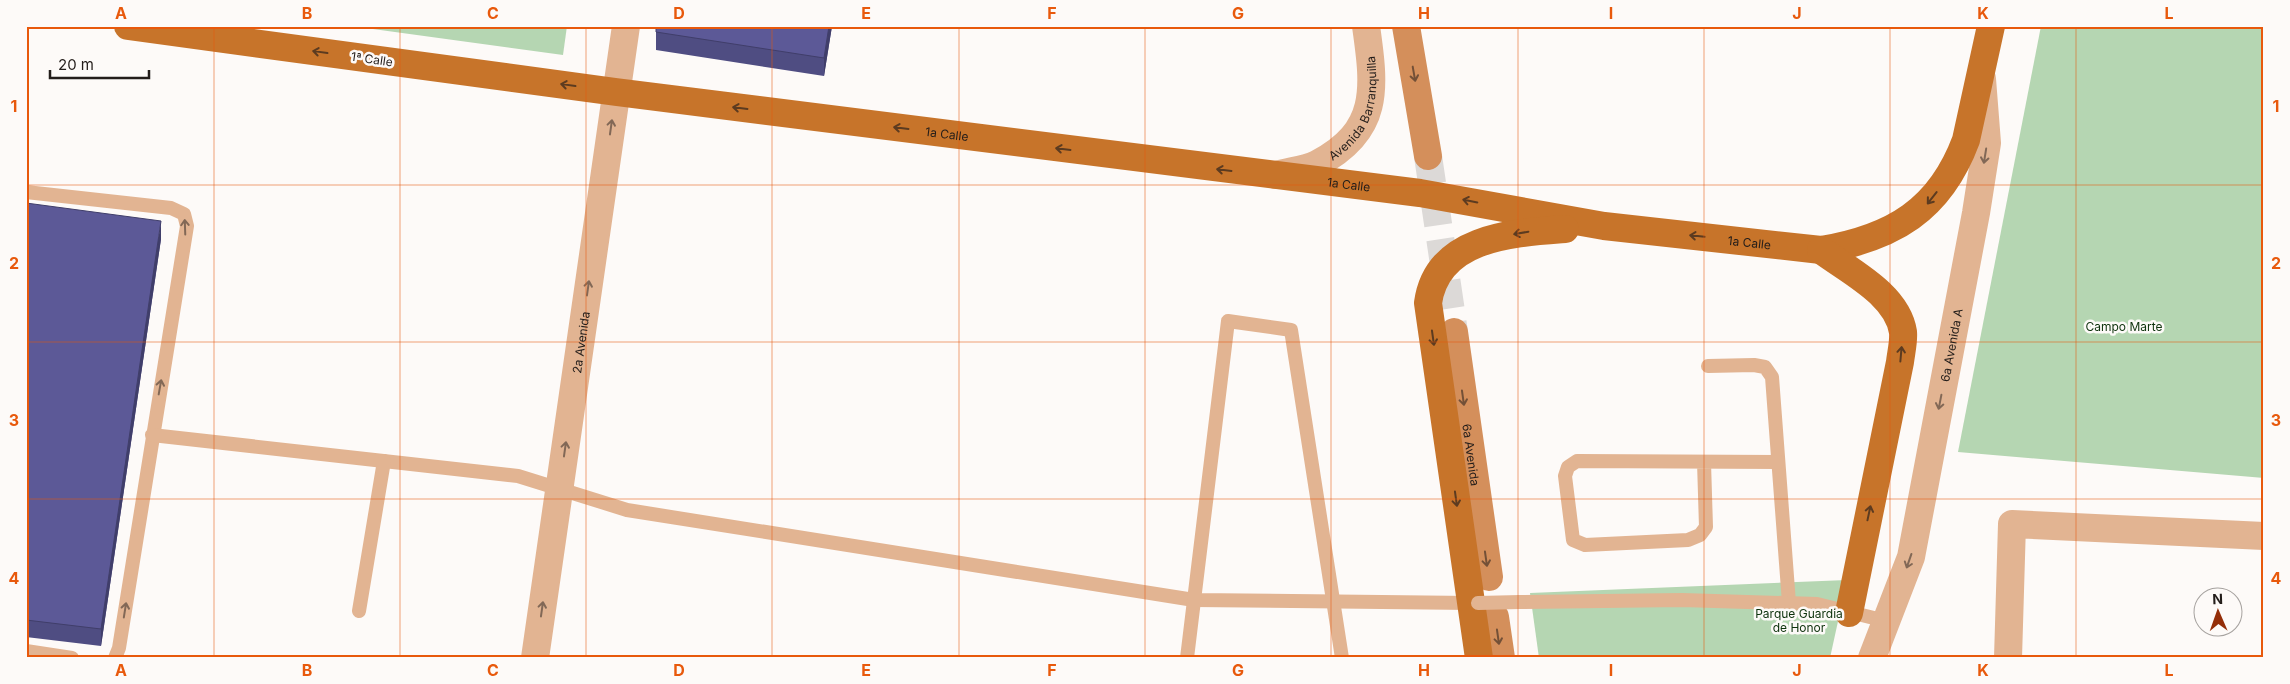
<svg xmlns="http://www.w3.org/2000/svg" width="2290" height="684" font-family="Inter,sans-serif">
  <style>
    .green { fill: #b5d6b2 }
    .lines { fill: none; stroke-linecap: round; stroke-linejoin: round }
    .secondary-tunnel { stroke: #dcd9d7; stroke-width: 28; stroke-dasharray: 28 14; stroke-linecap: butt }
    .service { stroke: #e2b492; stroke-width: 14 }
    .minor { stroke: #e2b492; stroke-width: 28 }
    .tertiary { stroke: #e2b492; stroke-width: 28 }
    .secondary { stroke: #d48f5b; stroke-width: 28 }
    .primary { stroke: #c7742a; stroke-width: 28 }
    .service-bridge { stroke: #e2b492; stroke-width: 14 }
    .wall { fill: #4f4d82 }
    .shaded-wall { fill: #403e6a }
    .building { fill: #5c5997; stroke: #403e6a }
    .oneway { stroke: #5c3b20 }
    .oneway2 { stroke: #735037 }
    .oneway3 { stroke: #826856 }
    .grid { fill: none; stroke: #e8590c; stroke-width: 1; stroke-opacity: 0.55 }
    .labels { text-anchor: middle; dominant-baseline: central; stroke-width: 5; stroke-linejoin: round; paint-order: stroke }
    .street-label { font-size: 12px; fill: #231d1a; stroke: #fdfaf8 }
    .park-label { font-size: 12px; fill: #0d320c; stroke: #fdfaf8 }
    .neatline { fill: none; stroke: #e8590c; stroke-width: 2 }
    .grid-label { font-size: 16px; text-anchor: middle; font-weight: bold; fill: #e8590c }
  </style>
  <rect width="100%" height="100%" fill="#fdfaf8"/>
  <g class="green">
    <polygon points="351,26 567,26 563,55"/>
    <polygon points="2041,26 2264,26 2264,478 1958,452"/>
    <polygon points="1847,580 1830,658 1539,658 1530,593"/>
  </g>
  <g class="lines">
    <polyline class="secondary-tunnel" points="1428,156 1454,332"/>
    <g class="service">
      <polyline points="26,192 171,208 184,214 187,226 119,648 115,658"/>
      <polyline points="1708,366 1754,365 1765,367 1772,377 1789,603"/>
      <polyline points="152,435 518,476 627,510 1194,600 1471,603"/>
      <polyline points="1704,462 1706,527 1700,535 1688,540 1585,545 1573,540 1565,476 1568,467 1577,461 1778,462"/>
      <polyline points="1520,602 1682,600 1817,604 1886,621"/>
      <polyline points="359,611 384,461"/>
      <polyline points="26,651 72,658"/>
      <polyline points="1187,658 1228,321 1291,330 1342,658"/>
    </g>
    <polyline class="minor" points="2008,658 2012,524 2264,536"/>
    <g class="tertiary">
      <path id="s1" d="M1276,175C1289,171 1305,170 1317,164C1380,131 1375,89 1366,26"/>
      <path id="s2" d="M535,658L626,26"/>
      <path id="s3" d="M1872,658L1911,557L1976,213L1987,143L1982,79"/>
    </g>
    <g class="secondary">
      <polyline points="1406,26 1428,156"/>
      <path id="s4" d="M1454,332L1489,577"/>
      <polyline points="1495,617 1501,658"/>
    </g>
    <g class="primary">
      <path id="s5" d="M128,26L616,92L1420,193L1604,226L1821,250C1893,238 1940,210 1966,140L1991,26"/>
      <path d="M1821,250C1849,271 1897,294 1903,332C1904,341 1901,353 1900,362L1849,613"/>
      <path d="M1479,658L1428,303C1437,237 1512,233 1565,229"/>
    </g>
    <polyline class="service-bridge" points="1478,603 1520,602"/>
  </g>
  <g class="wall">
    <polygon points="832,26 824,76 656,50 656,32"/>
    <polygon points="26,203 161,239 101,646 26,637"/>
  </g>
  <g class="shaded-wall">
    <polygon points="829,26 832,26 824,76 824,58"/>
    <polygon points="161,221 161,239 101,646 101,629"/>
  </g>
  <g class="building">
    <polygon points="656,26 829,26 824,58 656,32"/>
    <polygon points="26,203 161,221 101,629 26,620"/>
  </g>
  <defs><path id="oneway-shaft" d="M-6 0H5M1.5-3L5.5 0L1.5 3" fill="none" stroke-width="1.6" stroke-linecap="round" stroke-linejoin="round" transform="scale(1.25)"/></defs>
  <g class="oneway">
    <use href="#oneway-shaft" transform="translate(320 52) rotate(-172)"/>
    <use href="#oneway-shaft" transform="translate(568 85) rotate(-172)"/>
    <use href="#oneway-shaft" transform="translate(740 108) rotate(-173)"/>
    <use href="#oneway-shaft" transform="translate(901 128) rotate(-173)"/>
    <use href="#oneway-shaft" transform="translate(1063 149) rotate(-173)"/>
    <use href="#oneway-shaft" transform="translate(1224 170) rotate(-173)"/>
    <use href="#oneway-shaft" transform="translate(1932 198) rotate(128)"/>
    <use href="#oneway-shaft" transform="translate(1470 201) rotate(-169)"/>
    <use href="#oneway-shaft" transform="translate(1521 233) rotate(170)"/>
    <use href="#oneway-shaft" transform="translate(1697 236) rotate(-174)"/>
    <use href="#oneway-shaft" transform="translate(1433 338) rotate(82)"/>
    <use href="#oneway-shaft" transform="translate(1901 354) rotate(-85)"/>
    <use href="#oneway-shaft" transform="translate(1456 499) rotate(82)"/>
    <use href="#oneway-shaft" transform="translate(1869 513) rotate(-78)"/>
  </g>
  <g class="oneway2">
    <use href="#oneway-shaft" transform="translate(1414 74) rotate(80)"/>
    <use href="#oneway-shaft" transform="translate(1463 398) rotate(82)"/>
    <use href="#oneway-shaft" transform="translate(1486 559) rotate(82)"/>
    <use href="#oneway-shaft" transform="translate(1498 637) rotate(82)"/>
  </g>
  <g class="oneway3">
    <use href="#oneway-shaft" transform="translate(611 127) rotate(-82)"/>
    <use href="#oneway-shaft" transform="translate(1985 156) rotate(99)"/>
    <use href="#oneway-shaft" transform="translate(185 227) rotate(-92)"/>
    <use href="#oneway-shaft" transform="translate(588 288) rotate(-82)"/>
    <use href="#oneway-shaft" transform="translate(160 387) rotate(-80)"/>
    <use href="#oneway-shaft" transform="translate(1940 402) rotate(101)"/>
    <use href="#oneway-shaft" transform="translate(565 449) rotate(-82)"/>
    <use href="#oneway-shaft" transform="translate(1909 561) rotate(109)"/>
    <use href="#oneway-shaft" transform="translate(542 609) rotate(-82)"/>
    <use href="#oneway-shaft" transform="translate(125 610) rotate(-81)"/>
  </g>
  <path class="grid" d="M214,26V658M400,26V658M586,26V658M772,26V658M959,26V658M1145,26V658M1331,26V658M1518,26V658M1704,26V658M1890,26V658M2076,26V658M26,185H2264M26,342H2264M26,499H2264"/>
  <g class="labels">
    <g class="street-label">
      <text transform="translate(372 59) rotate(8)">1ª Calle</text>
      <text stroke="none"><textPath href="#s1" startOffset="115">Avenida Barranquilla</textPath></text>
      <text stroke="none"><textPath href="#s5" startOffset="826">1a Calle</textPath></text>
      <text stroke="none"><textPath href="#s5" startOffset="1231">1a Calle</textPath></text>
      <text stroke="none"><textPath href="#s5" startOffset="1636">1a Calle</textPath></text>
      <text stroke="none"><textPath href="#s2" startOffset="319">2a Avenida</textPath></text>
      <text stroke="none"><textPath href="#s3" startOffset="324">6a Avenida A</textPath></text>
      <text stroke="none"><textPath href="#s4" startOffset="124">6a Avenida</textPath></text>
    </g>
    <g class="park-label">
      <text x="2124" y="326">Campo Marte</text>
      <text x="1799" y="613">Parque Guardia<tspan x="1799" dy="14">de Honor</tspan></text>
    </g>
  </g>
  <rect width="2290" height="684" fill="none" stroke="#fdfaf8" stroke-width="55"/>
  <g transform="translate(2218 612) rotate(358)"><circle r="24" fill="#fdfaf8" stroke="#a6a29f"/>
  <path d="M0-4L9 19L0 12L-9 19Z" fill="#942e08"/>
  <text y="-8" font-size="14" font-weight="bold" text-anchor="middle" fill="#231d1a">N</text>
  </g>
  <path d="M50 70v8h99v-8" fill="none" stroke="#231d1a" stroke-width="2.5"/>
  <text x="58" y="70" font-size="15" fill="#231d1a" stroke="#fdfaf8" stroke-width="4" paint-order="stroke">20 m</text>
  <rect x="28" y="28" width="2234" height="628" class="neatline"/>
  <g class="grid-label">
    <text x="121" y="19">A</text>
    <text x="307" y="19">B</text>
    <text x="493" y="19">C</text>
    <text x="679" y="19">D</text>
    <text x="866" y="19">E</text>
    <text x="1052" y="19">F</text>
    <text x="1238" y="19">G</text>
    <text x="1424" y="19">H</text>
    <text x="1611" y="19">I</text>
    <text x="1797" y="19">J</text>
    <text x="1983" y="19">K</text>
    <text x="2169" y="19">L</text>
    <text x="14" y="112">1</text>
    <text x="2276" y="112">1</text>
    <text x="14" y="269">2</text>
    <text x="2276" y="269">2</text>
    <text x="14" y="426">3</text>
    <text x="2276" y="426">3</text>
    <text x="14" y="584">4</text>
    <text x="2276" y="584">4</text>
    <text x="121" y="676">A</text>
    <text x="307" y="676">B</text>
    <text x="493" y="676">C</text>
    <text x="679" y="676">D</text>
    <text x="866" y="676">E</text>
    <text x="1052" y="676">F</text>
    <text x="1238" y="676">G</text>
    <text x="1424" y="676">H</text>
    <text x="1611" y="676">I</text>
    <text x="1797" y="676">J</text>
    <text x="1983" y="676">K</text>
    <text x="2169" y="676">L</text>
  </g>
</svg>
